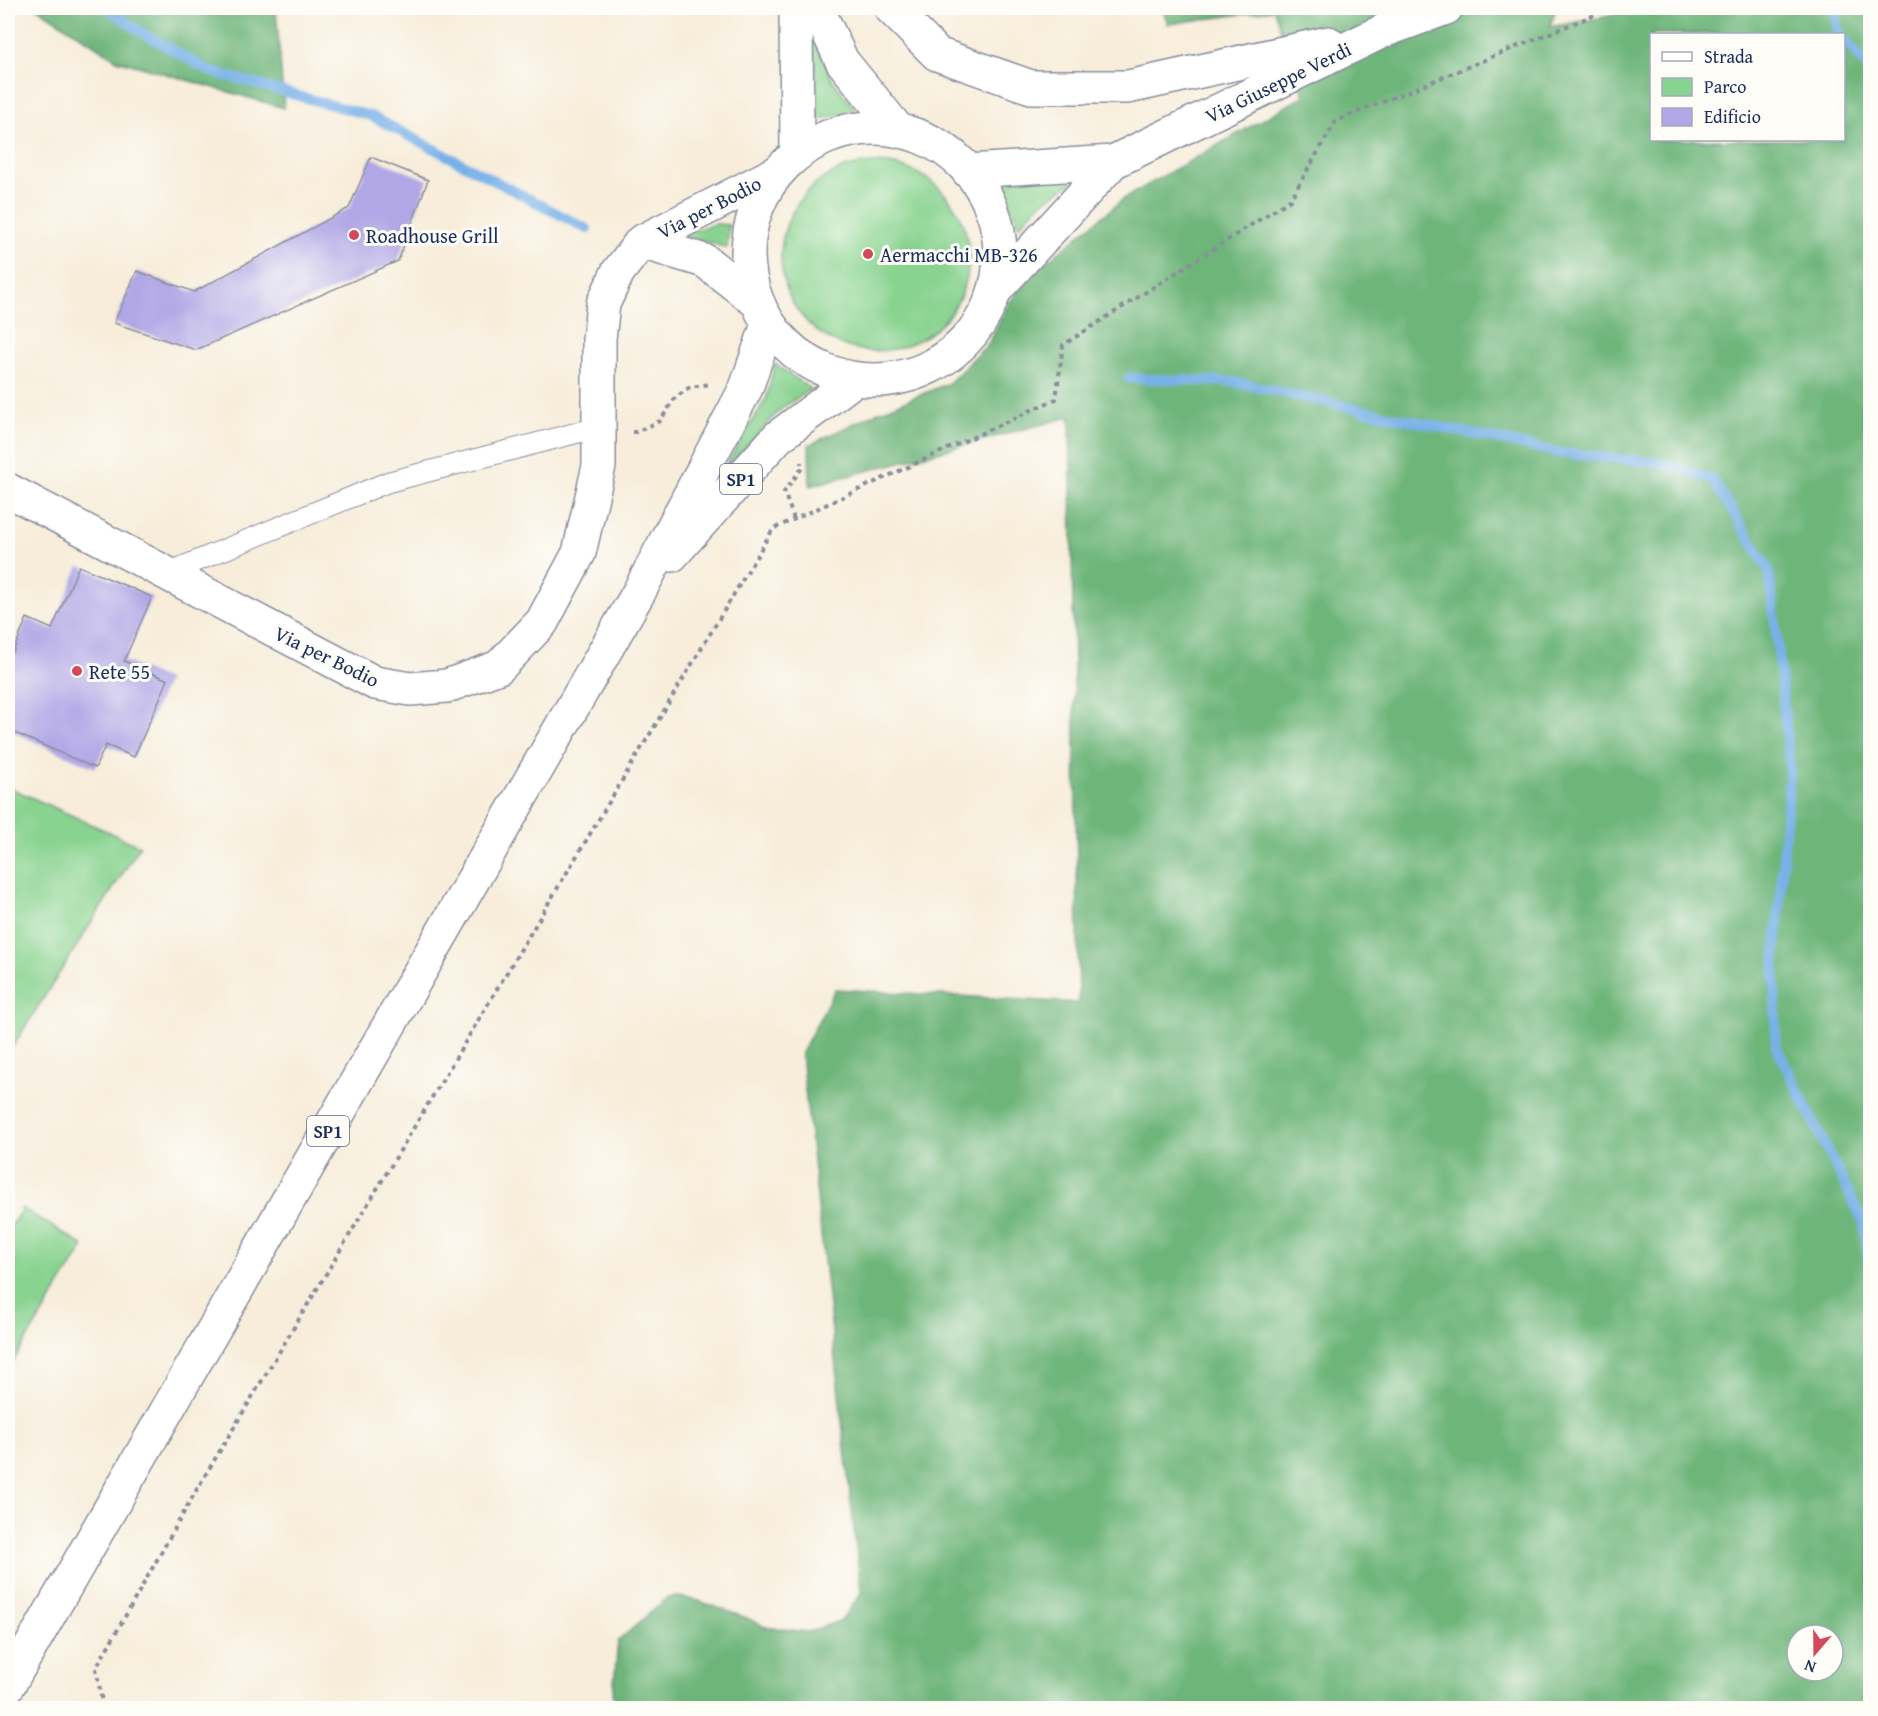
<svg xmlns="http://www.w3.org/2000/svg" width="1878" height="1716" font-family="'Gentium Book Plus',serif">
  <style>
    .green { fill: #89d390; stroke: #528177; stroke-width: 1.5 }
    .forest { fill: #6eb57a; stroke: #44726c; stroke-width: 1.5; fill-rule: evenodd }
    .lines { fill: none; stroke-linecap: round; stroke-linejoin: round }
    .stream { stroke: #78b1e8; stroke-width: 10 }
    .building { fill: #b1a7e6 }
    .lane-casing { stroke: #898e9c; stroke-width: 22 }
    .secondary-casing { stroke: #898e9c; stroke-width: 36 }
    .primary-casing { stroke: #898e9c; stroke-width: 36 }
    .path { stroke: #898e9c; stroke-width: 4; stroke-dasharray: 4.5 4.5; stroke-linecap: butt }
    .lane { stroke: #fff; stroke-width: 20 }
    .secondary { stroke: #fff; stroke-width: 33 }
    .primary { stroke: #fff; stroke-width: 33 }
    .poi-dot { fill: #d1495b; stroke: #fdfcf7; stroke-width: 2 }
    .labels { text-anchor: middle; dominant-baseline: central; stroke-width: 6; stroke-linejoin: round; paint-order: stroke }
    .shield { fill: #fdfcf7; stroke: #5f6c8c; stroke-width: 1.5 }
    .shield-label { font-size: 18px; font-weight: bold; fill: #1b2f5e }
    .street-label { font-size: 20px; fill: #1b2f5e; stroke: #fdfcf7 }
    .poi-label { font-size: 20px; fill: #1b2f5e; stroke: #fdfcf7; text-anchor: start }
  </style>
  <rect width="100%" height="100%" fill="#fdfcf7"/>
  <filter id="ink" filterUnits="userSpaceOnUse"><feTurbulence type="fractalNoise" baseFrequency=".0167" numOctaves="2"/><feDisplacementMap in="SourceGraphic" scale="12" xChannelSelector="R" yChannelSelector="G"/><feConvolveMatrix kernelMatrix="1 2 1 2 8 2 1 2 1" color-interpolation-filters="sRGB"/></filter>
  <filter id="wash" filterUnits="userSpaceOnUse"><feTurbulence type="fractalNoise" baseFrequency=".008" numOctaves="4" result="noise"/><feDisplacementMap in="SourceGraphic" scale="24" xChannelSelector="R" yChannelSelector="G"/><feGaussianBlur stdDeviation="1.35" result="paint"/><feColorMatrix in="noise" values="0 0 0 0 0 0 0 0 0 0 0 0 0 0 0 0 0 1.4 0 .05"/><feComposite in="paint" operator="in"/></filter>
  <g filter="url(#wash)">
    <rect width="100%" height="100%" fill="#f7edda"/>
    <g class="green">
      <polygon points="808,23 832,79 856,110 818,120 817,81"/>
      <circle cx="875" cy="257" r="94"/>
      <polygon points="1082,176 1042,202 1019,226 999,180"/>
      <polygon points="716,224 729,225 727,248 699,239 671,237"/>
      <polygon points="775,364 811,389 782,408 721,473 766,399"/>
      <polygon points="8,787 140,846 8,1054"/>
      <polygon points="22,1208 84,1246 8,1370 8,1231"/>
    </g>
    <g class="forest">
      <polygon points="37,8 276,8 284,108 117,60"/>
      <path d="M1162,8H1556L1550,27L1651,8H1870V1708H619L613,1694L618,1641L667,1598L679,1597L696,1600L747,1618L765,1627L809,1632L842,1620L861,1593L801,1054L835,989L1079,1003L1070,417L810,486L809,445L876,413L949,383L988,344L1005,310L1024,280L1126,197L1304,96L1274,10L1168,24ZM1652,34H1844V140H1652ZM1797,1635H1833V1671H1797Z"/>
    </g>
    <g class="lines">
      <g class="stream">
        <polyline points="107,8 135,28 209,71 371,116 587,229"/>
        <polyline points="1834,8 1838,32 1840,34"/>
        <polyline points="1844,39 1870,71"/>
        <polyline points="1128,378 1234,382 1560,453 1663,463 1713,480 1769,570 1778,649 1790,769 1775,962 1776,1046 1864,1224 1870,1271"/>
        <polyline points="8,1707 9,1708"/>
      </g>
    </g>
    <g id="blocks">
      <g class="building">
        <polygon points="371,157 428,180 398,261 196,350 114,323 137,271 194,292 349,208"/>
        <polygon points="79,566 152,597 124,661 168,680 134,757 106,745 95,768 8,730 8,650 13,652 27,618 52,629"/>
      </g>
    </g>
  </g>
  <g filter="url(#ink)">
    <use href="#blocks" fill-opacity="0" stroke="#898e9c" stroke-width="1.5"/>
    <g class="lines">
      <g class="lane-casing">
        <polyline id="lane" points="165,574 388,482 599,427"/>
      </g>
      <g class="secondary-casing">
        <g id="secondary">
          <polyline points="891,8 937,54 1031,87 1128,87 1328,43"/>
          <polyline points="968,171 1113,162"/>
          <polyline points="641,242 705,261 756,301"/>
          <polyline points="995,290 1113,162 1383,31 1446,8"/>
          <polyline points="8,490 375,683 410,689 447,686 499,667 542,622 579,553 599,466 599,339 603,304 618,272 641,242 778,172"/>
        </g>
      </g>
      <g class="primary-casing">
        <g id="primary">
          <polyline points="796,8 797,154"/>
          <polyline points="817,8 842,61 899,131"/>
          <circle cx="874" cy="254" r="126"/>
          <polyline points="672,555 778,437 855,379"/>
          <polyline points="8,1686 639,592 746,388 768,324"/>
        </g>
      </g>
      <g class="path">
        <polyline points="632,432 636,432 660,421 675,398 690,387 711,384"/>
        <polyline points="794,519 784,492 802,468 801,462"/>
        <polyline points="103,1708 96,1668 197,1489 773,529 1056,399 1063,345 1290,200 1336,121 1611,8"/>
      </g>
      <use href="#lane" class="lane"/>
      <use href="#secondary" class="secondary"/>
      <use href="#primary" class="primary"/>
    </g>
  </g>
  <g class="poi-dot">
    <circle cx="354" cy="235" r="6"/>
    <circle cx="868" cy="254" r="6"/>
    <circle cx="77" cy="671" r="6"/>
  </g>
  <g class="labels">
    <g class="shield">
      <rect x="720" y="464" width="42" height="30" rx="4.5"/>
      <rect x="307" y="1116" width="42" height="30" rx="4.5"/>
    </g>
    <g class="shield-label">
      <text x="741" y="479">SP1</text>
      <text x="328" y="1131">SP1</text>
    </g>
    <g class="street-label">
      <text transform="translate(1278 82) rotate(-26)">Via Giuseppe Verdi</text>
      <text transform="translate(709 207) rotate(-27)">Via per Bodio</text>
      <text transform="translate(327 656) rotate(26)">Via per Bodio</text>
    </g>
    <g class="poi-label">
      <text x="366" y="235">Roadhouse Grill</text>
      <text x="880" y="254">Aermacchi MB-326</text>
      <text x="89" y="671">Rete 55</text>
    </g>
  </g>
  <rect width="1878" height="1716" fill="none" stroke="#fdfcf7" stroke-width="30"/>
  <rect x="1650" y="33" width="195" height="108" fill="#fdfcf7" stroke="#a3aaba" stroke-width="1.5"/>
  <rect x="1662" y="52" width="30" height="9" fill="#ffffff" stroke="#a3aaba" stroke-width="1.5"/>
  <text x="1704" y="63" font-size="18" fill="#1b2f5e">Strada</text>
  <rect x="1662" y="78" width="30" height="18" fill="#89d390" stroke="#a3aaba" stroke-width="1.5"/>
  <text x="1704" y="93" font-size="18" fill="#1b2f5e">Parco</text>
  <rect x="1662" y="108" width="30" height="18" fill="#b1a7e6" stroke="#a3aaba" stroke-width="1.5"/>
  <text x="1704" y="123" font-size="18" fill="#1b2f5e">Edificio</text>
  <g transform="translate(1815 1653) rotate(200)"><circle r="28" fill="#fdfcf7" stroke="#a3aaba" stroke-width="1.5"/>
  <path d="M0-4.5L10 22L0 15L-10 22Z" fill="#d1495b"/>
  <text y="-9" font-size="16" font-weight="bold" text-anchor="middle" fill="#1b2f5e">N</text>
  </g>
</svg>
